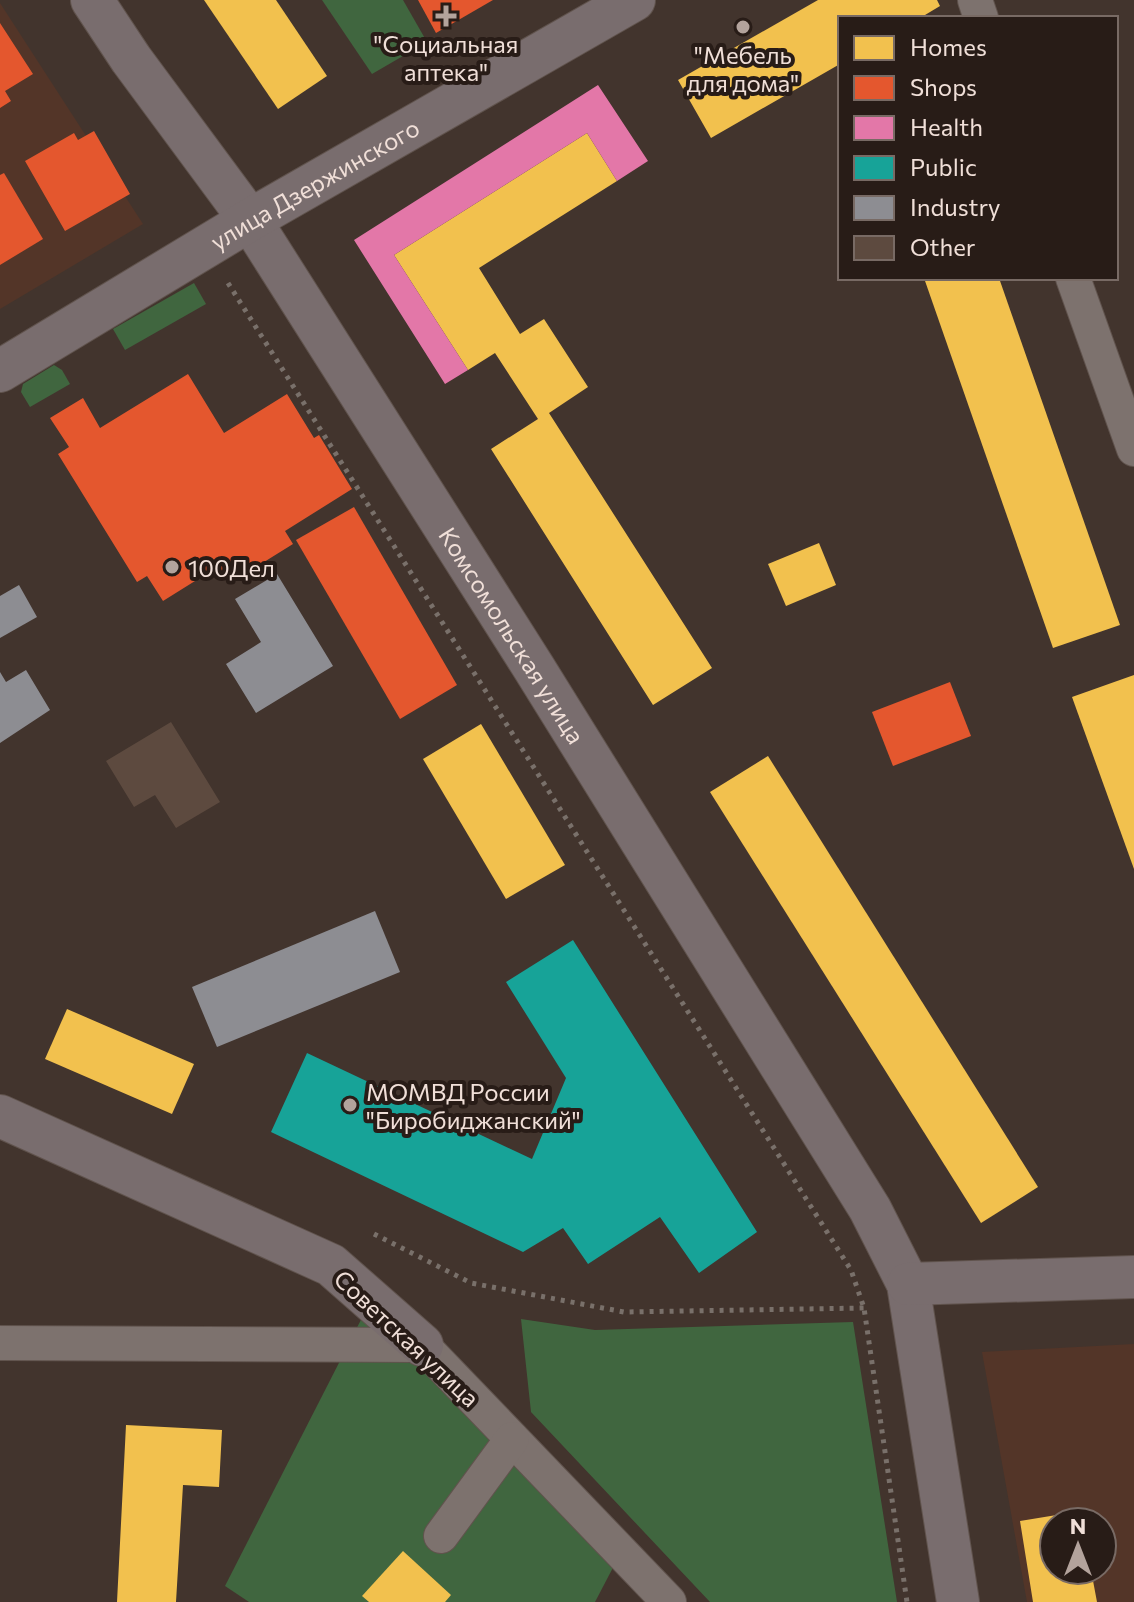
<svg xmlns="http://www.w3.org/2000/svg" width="1134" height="1602" font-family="Commissioner,sans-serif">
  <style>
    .built { fill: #533528; fill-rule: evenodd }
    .green { fill: #40663f }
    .homes { fill: #f2c14e }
    .shops { fill: #e4572e }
    .health { fill: #e377a8 }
    .public { fill: #17a398 }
    .industry { fill: #8d8d92 }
    .building { fill: #5d4a3f }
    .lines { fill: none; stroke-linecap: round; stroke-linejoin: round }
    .minor-casing { stroke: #60534d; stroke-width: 36 }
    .major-casing { stroke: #60534d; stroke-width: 44 }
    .path { stroke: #79706a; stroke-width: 5; stroke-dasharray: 4 6; stroke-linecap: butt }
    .minor { stroke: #7d726e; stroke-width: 34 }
    .major { stroke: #796d6e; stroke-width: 42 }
    .poi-dot { fill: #b3a39c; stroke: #281c17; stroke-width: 3 }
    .labels { text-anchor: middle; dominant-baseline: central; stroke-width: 8; stroke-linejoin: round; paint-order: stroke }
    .poi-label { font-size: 24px; fill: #f0dfd8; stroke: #281c17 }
    .street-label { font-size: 24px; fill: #f0dfd8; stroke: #281c17 }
  </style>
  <rect width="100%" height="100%" fill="#42342d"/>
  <g class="built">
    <polygon points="0,3 143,224 0,309"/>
    <path d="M1134,1344V1602H1027L982,1352ZM1054,1522H1102V1570H1054Z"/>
  </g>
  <g class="green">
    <polygon points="322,0 403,0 427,42 372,74"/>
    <polygon points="194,283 206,304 125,350 113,329"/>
    <polygon points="54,365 62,370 70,384 30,407 21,392 23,384"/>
    <polygon points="367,1308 618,1558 595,1602 249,1602 225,1586"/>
    <polygon points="521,1319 595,1330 853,1322 897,1602 710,1602 531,1412"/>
  </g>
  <g class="homes">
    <polygon points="204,0 276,0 327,76 278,109"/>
    <polygon points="818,0 937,0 940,6 920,18 840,18 840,64 711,138 678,80"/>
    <polygon points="587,133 617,181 479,268 520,334 544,319 588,387 549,413 712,668 653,705 491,449 538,419 495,353 468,370 394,255"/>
    <polygon points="924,278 999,278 1120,625 1053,648"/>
    <polygon points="819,543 836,585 786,606 768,564"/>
    <polygon points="1134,675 1134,869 1072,697"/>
    <polygon points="481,724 565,865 506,899 423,759"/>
    <polygon points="768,756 1038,1187 981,1223 710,792"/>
    <polygon points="67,1009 194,1064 172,1114 45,1059"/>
    <polygon points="126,1425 222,1430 219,1487 183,1485 176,1602 117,1602"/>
    <polygon points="1081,1511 1083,1522 1054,1522 1054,1570 1091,1570 1097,1602 1033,1602 1020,1521"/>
    <polygon points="403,1551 451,1595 445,1602 369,1602 362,1596"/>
  </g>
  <g class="shops">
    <polygon points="418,0 493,0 436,33"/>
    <polygon points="0,23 33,74 5,91 11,101 0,108"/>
    <polygon points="94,131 130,194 65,231 25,161 74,133 78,140"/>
    <polygon points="4,173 43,239 0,265 0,175"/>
    <polygon points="188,374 224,433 287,394 314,438 319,435 352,489 285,531 293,544 230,583 219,566 163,601 147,576 137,582 58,454 69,447 50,418 83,398 100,428"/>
    <polygon points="354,507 457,685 400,719 296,540"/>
    <polygon points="950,682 971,736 893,766 872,712"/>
  </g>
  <polygon class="health" points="598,85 648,161 617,181 587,133 394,255 468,370 445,384 354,240"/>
  <polygon class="public" points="573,940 757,1232 699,1273 660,1217 588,1264 563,1228 523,1252 271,1132 307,1053 532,1159 566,1078 506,982"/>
  <g class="industry">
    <polygon points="277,574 333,666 256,713 226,664 261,642 235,599"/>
    <polygon points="19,585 37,617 0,638 0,596"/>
    <polygon points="26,670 50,710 0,743 0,672 6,682"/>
    <polygon points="375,911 400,972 217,1047 192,987"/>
  </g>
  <polygon class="building" points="171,722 220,802 176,828 155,795 134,807 106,761"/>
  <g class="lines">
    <g class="minor-casing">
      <g id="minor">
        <polyline points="975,0 981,18"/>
        <polyline points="1073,278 1134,449"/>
        <polyline points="0,1343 422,1345 669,1602"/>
        <polyline points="441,1536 512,1439"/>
      </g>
    </g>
    <g class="major-casing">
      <g id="major">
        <path id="s1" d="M92,0L131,59L250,220L534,668L870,1209L908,1284L958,1602"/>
        <path id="s2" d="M0,371L250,220L634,0"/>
        <polyline points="0,1116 331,1265 422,1345"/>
        <polyline points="908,1284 1134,1277"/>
      </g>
    </g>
    <g class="path">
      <polyline points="228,283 851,1270 864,1308 907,1602"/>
      <polyline points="374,1234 471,1283 624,1312 864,1308"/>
    </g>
    <use href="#minor" class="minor"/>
    <use href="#major" class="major"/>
  </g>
  <g class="poi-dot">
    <path d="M442 4h8v8h8v8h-8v8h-8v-8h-8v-8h8z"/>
    <circle cx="743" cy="27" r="8"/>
    <circle cx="172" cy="567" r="8"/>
    <circle cx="350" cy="1105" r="8"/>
  </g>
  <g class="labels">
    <g class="poi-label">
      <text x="446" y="43">"Социальная<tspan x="446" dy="28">аптека"</tspan></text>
      <text x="743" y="54">"Мебель<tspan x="743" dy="28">для дома"</tspan></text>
      <text x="188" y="567" text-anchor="start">100Дел</text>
      <text x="366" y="1091" text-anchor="start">МОМВД России<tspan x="366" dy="28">"Биробиджанский"</tspan></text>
    </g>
    <g class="street-label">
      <text stroke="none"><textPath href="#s2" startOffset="366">улица Дзержинского</textPath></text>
      <text stroke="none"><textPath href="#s1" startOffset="762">Комсомольская улица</textPath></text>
      <text transform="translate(407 1338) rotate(43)">Советская улица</text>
    </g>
  </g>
  <rect x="838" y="16" width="280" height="264" fill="#281c17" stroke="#786a64" stroke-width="2"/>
  <rect x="854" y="36" width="40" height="24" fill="#f2c14e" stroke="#786a64" stroke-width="2"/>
  <text x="910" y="56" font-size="24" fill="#f0dfd8">Homes</text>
  <rect x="854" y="76" width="40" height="24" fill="#e4572e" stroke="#786a64" stroke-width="2"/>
  <text x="910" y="96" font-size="24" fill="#f0dfd8">Shops</text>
  <rect x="854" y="116" width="40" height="24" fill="#e377a8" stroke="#786a64" stroke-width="2"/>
  <text x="910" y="136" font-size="24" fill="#f0dfd8">Health</text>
  <rect x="854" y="156" width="40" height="24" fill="#17a398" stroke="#786a64" stroke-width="2"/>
  <text x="910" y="176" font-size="24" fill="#f0dfd8">Public</text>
  <rect x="854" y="196" width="40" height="24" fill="#8d8d92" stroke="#786a64" stroke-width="2"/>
  <text x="910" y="216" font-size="24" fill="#f0dfd8">Industry</text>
  <rect x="854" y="236" width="40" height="24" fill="#5d4a3f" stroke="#786a64" stroke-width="2"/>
  <text x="910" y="256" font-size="24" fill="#f0dfd8">Other</text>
  <g transform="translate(1078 1546)"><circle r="38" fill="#281c17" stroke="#786a64" stroke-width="2"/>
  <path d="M0-6L14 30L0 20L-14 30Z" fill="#b3a39c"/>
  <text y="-12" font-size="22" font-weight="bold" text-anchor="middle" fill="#f0dfd8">N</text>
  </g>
</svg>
